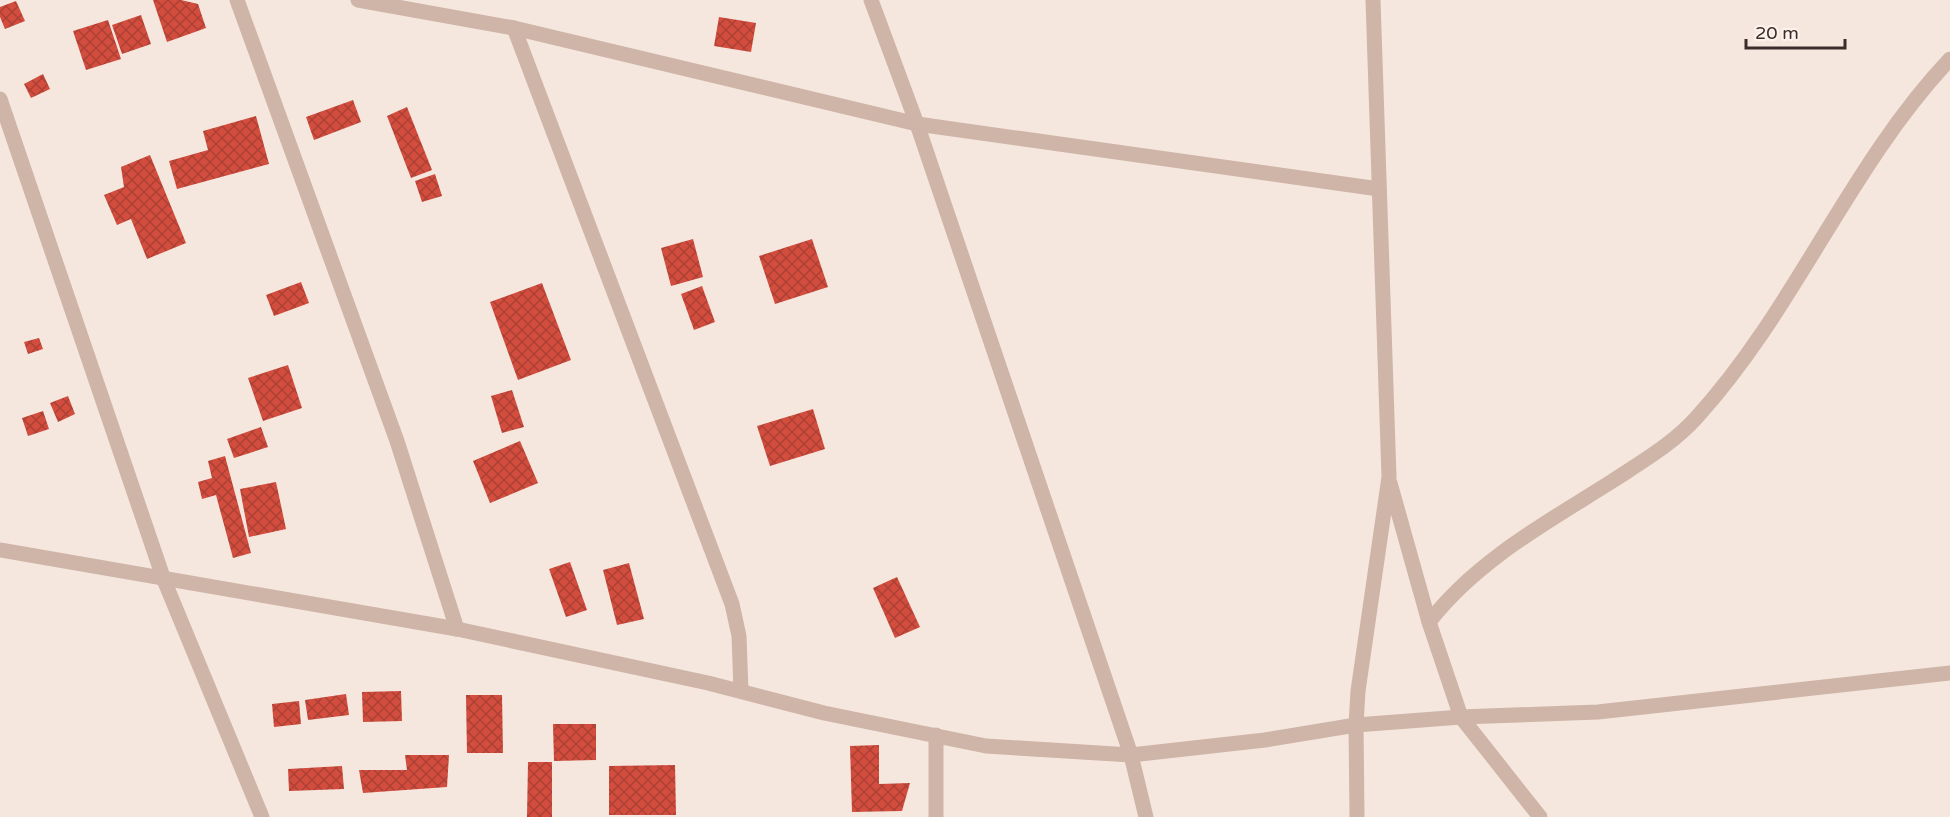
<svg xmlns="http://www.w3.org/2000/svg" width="1950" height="817" font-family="'Varela Round',sans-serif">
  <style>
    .building { fill: url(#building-cross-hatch) }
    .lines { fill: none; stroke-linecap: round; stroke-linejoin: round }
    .minor { stroke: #cfb4a8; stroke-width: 15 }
  </style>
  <defs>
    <pattern id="building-cross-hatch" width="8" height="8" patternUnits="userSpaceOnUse" patternTransform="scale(1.5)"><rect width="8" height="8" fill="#d34d3e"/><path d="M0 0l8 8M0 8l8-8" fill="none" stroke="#ac4034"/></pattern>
  </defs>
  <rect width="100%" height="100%" fill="#f5e7de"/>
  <g class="building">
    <polygon points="153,0 181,0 198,4 206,28 167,42"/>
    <polygon points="16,1 25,21 5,29 0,17 0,7"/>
    <polygon points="141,15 151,44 122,54 112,25"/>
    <polygon points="719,17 756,23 751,52 714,46"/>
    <polygon points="108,20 121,59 86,70 73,31"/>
    <polygon points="43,74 50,89 31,98 24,84"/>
    <polygon points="353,100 361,122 314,140 306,117"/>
    <polygon points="407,107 432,170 411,178 387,116"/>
    <polygon points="256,116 269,164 177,189 169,161 208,150 203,131"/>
    <polygon points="150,155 186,243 147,259 131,219 117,225 104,195 124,187 121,167"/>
    <polygon points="435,174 442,196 422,202 415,181"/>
    <polygon points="693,239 703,277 671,286 661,248"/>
    <polygon points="812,239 828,287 775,304 759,256"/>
    <polygon points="301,282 309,303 274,316 266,295"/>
    <polygon points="542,283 571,360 518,380 490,302"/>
    <polygon points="702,286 715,322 694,330 681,294"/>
    <polygon points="39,338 43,349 28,354 24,342"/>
    <polygon points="288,365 302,408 263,421 248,378"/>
    <polygon points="512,390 524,427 502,433 491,396"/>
    <polygon points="68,396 75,414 58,422 50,403"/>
    <polygon points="813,409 825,449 770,466 757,426"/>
    <polygon points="43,411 49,429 28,436 22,418"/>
    <polygon points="261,427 268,447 234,458 227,439"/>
    <polygon points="520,441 538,483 490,503 473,461"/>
    <polygon points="225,456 251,553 233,558 216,495 202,499 198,482 212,478 208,461"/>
    <polygon points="276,482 286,529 249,537 240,489"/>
    <polygon points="570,562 587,610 566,617 549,569"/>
    <polygon points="629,563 644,619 617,625 603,570"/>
    <polygon points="897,577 920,627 895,638 873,588"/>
    <polygon points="401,691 402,721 363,722 362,692"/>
    <polygon points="346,694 349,715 308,720 305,700"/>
    <polygon points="466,695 502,695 503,753 467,753"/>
    <polygon points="299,701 301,724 274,727 272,704"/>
    <polygon points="553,724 596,724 596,760 554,761"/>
    <polygon points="879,745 879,784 910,783 902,811 852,812 850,746"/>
    <polygon points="405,755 449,755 447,787 363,793 359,770 407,770"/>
    <polygon points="528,762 552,762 552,817 527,817"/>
    <polygon points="675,765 676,815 609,815 609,766"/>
    <polygon points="342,766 344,789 289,791 288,769"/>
  </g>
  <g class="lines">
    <g class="minor">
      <polyline points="237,0 397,441 457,629"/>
      <polyline points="358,0 514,28 917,124 1379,189"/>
      <polyline points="871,0 917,124 1131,755 1146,817"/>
      <polyline points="514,28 732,604 739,636 741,691"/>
      <polyline points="0,99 164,580 262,817"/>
      <polyline points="1390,483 1429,622 1461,717 1540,817"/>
      <polyline points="0,550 457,629 708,683 824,713 986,746 1131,755 1265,740 1356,725 1358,691 1389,477 1373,0"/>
      <path d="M1429,622C1478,559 1548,522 1614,480C1643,461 1674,443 1697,417C1796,308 1849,166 1950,59"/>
      <polyline points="936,735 936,817"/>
      <polyline points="1357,817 1356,725 1461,717 1598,712 1950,673"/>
    </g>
  </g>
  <path d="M1746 39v9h99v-9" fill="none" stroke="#3b2c29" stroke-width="3"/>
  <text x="1755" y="39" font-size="18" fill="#3b2c29" stroke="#fcf2eb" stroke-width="4.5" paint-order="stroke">20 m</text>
</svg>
